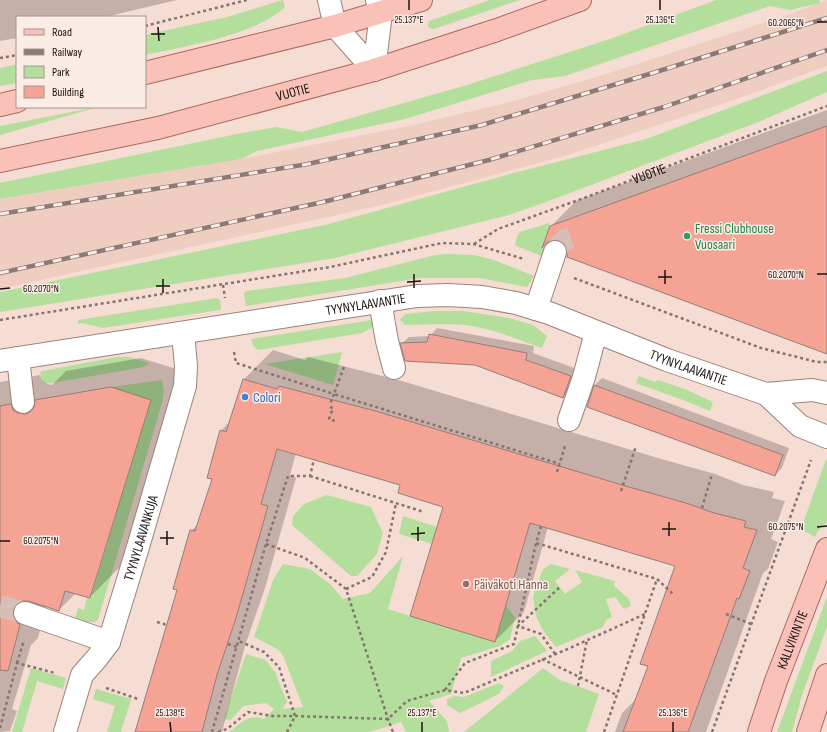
<svg xmlns="http://www.w3.org/2000/svg" width="827" height="732" font-family="'Sofia Sans Condensed',sans-serif">
  <style>
    .built { fill: #efcec1 }
    .green { fill: #b3de9c }
    .shadow { fill: #0003 }
    .building { fill: #f5a394; stroke: #967d78 }
    .lines { fill: none; stroke-linecap: round; stroke-linejoin: round }
    .minor-tunnel { stroke: #d5bfb6; stroke-width: 22; stroke-dasharray: 22 11; stroke-linecap: butt }
    .minor-casing { stroke: #9b837b; stroke-width: 24 }
    .major-casing { stroke: #a96960; stroke-width: 24 }
    .path { stroke: #85756e; stroke-width: 2.5; stroke-dasharray: 3 3; stroke-linecap: butt }
    .minor { stroke: #fff; stroke-width: 22 }
    .major { stroke: #fac1b9; stroke-width: 22 }
    .rail-casing { stroke: #8c7b75; stroke-width: 4.5 }
    .rail { stroke: #fcece6; stroke-width: 3; stroke-dasharray: 9; stroke-linecap: butt }
    .ticks { fill: none; stroke: #1b1310; stroke-width: 1.5 }
    .leisure-dot { fill: #2e9e5b; stroke: #fcece6; stroke-width: 1.5 }
    .shop-dot { fill: #3f7fe0; stroke: #fcece6; stroke-width: 1.5 }
    .education-dot { fill: #8d6e63; stroke: #fcece6; stroke-width: 1.5 }
    .labels { text-anchor: middle; dominant-baseline: central; stroke-width: 3; stroke-linejoin: round; paint-order: stroke }
    .street-label { font-size: 14px; fill: #1b1310; stroke: #fcece6 }
    .leisure-label { font-size: 14px; fill: #27864d; stroke: #fcece6; text-anchor: start }
    .shop-label { font-size: 14px; fill: #366cbe; stroke: #fcece6; text-anchor: start }
    .education-label { font-size: 14px; fill: #785e54; stroke: #fcece6; text-anchor: start }
    .ticks-label { font-size: 10px; text-anchor: middle; fill: #1b1310; stroke: #fcece6; stroke-width: 3; stroke-linejoin: round; paint-order: stroke }
  </style>
  <rect width="100%" height="100%" fill="#f6ddd3"/>
  <polygon class="built" points="827,0 827,66 734,100 568,155 502,173 382,205 0,289 0,199 241,159 413,125 514,101 609,73 785,16"/>
  <g class="green">
    <path d="M283,0L285,7C280,11 275,15 270,18C237,38 183,47 145,55V35L227,17Z"/>
    <polygon points="490,0 520,0 434,29 429,28 428,25 429,21"/>
    <polygon points="716,0 819,0 820,3 790,10 770,6 565,76 532,80 405,119 257,151 241,159 0,199 0,183 242,133 277,127 302,132 467,85 610,39"/>
    <polygon points="17,64 17,83 0,86 0,68"/>
    <polygon points="827,71 827,92 761,121 546,202 509,215 335,258 0,312 0,292 325,225 510,174 646,139"/>
    <polygon points="97,107 98,107 0,135 0,126"/>
    <polygon points="549,223 550,226 542,247 548,250 544,257 516,246 515,244 518,234 520,232"/>
    <polygon points="447,254 474,255 494,260 534,276 527,287 479,278 420,278 246,306 244,294 246,291 345,278 435,255"/>
    <polygon points="217,298 220,300 221,309 220,310 103,328 82,323 78,324 78,320"/>
    <path d="M434,311H463L509,318L533,325L547,336L542,348C519,340 496,330 472,326C450,323 427,325 405,325L400,320L405,314Z"/>
    <polygon points="372,320 373,327 362,333 258,350 254,347 251,339"/>
    <polygon points="342,352 333,385 264,364"/>
    <polygon points="117,357 129,357 150,363 144,367 46,384 42,380 40,373 42,371"/>
    <polygon points="639,376 655,382 658,380 687,390 713,402 710,411 683,400 636,383"/>
    <polygon points="162,380 164,391 162,403 98,620 95,622 83,622 75,619 78,608 84,610 87,597 91,598 151,400 111,387"/>
    <polygon points="826,459 827,461 827,522 818,531 815,537 801,529"/>
    <polygon points="327,495 371,507 383,533 377,554 357,576 351,576 292,525 293,516 304,504"/>
    <polygon points="403,516 437,527 432,544 399,534"/>
    <path d="M403,556L388,609L495,642L506,606L515,617L510,639L500,646L461,658L451,694L429,701L447,721L449,732H406L401,722L369,732H229C242,722 247,714 264,719L274,709L266,703L243,706L231,720L224,719L246,654L266,660L275,672L287,702L282,709L303,707L284,658L279,650L254,637L273,580L283,564L310,569L330,584L343,599L370,593Z"/>
    <polygon points="551,564 570,569 555,581 565,594 582,582 575,570 615,581 614,586 629,599 631,606 624,609 615,597 606,599 612,617 606,620 603,627 556,647 542,629 536,616 533,597 543,569"/>
    <polygon points="827,597 827,627 802,695 792,732 777,732"/>
    <polygon points="535,636 547,651 491,677 491,661 512,651 520,641"/>
    <polygon points="31,668 66,678 63,689 37,681 22,732 12,732"/>
    <polygon points="543,668 560,680 599,694 586,732 464,732"/>
    <polygon points="499,683 504,686 499,694 460,713 447,705 447,699 455,696 464,697"/>
    <polygon points="96,689 131,699 121,732 107,732 115,706 93,699"/>
  </g>
  <g class="shadow">
    <polygon points="0,0 177,0 105,17 17,17 17,38 0,41"/>
    <polygon points="827,110 827,348 568,249 565,243 551,226 576,201"/>
    <polygon points="437,328 534,346 533,353 577,369 570,390 563,397 475,364 402,343 409,337 430,336"/>
    <polygon points="273,350 305,360 308,357 402,381 658,458 715,474 743,485 774,492 772,498 785,501 771,539 778,542 768,569 763,573 706,732 615,732 622,713 636,699 649,666 677,565 548,527 524,612 495,641 445,506 401,485 296,453 290,475 296,478 265,588 245,646 222,732 137,732 179,590 191,531 199,523 213,478 221,431 230,421 244,379"/>
    <polygon points="141,358 180,370 120,567 90,597 76,593 59,610 46,606 38,638 31,645 12,709 17,711 10,731 0,732 0,382 40,375 42,380 47,384 52,385 66,371"/>
    <polygon points="602,378 789,448 782,468 775,475 588,406 595,385"/>
  </g>
  <g class="building">
    <polygon points="827,126 827,354 567,257 567,249 564,243 559,240 552,240 547,242 542,248 550,226"/>
    <polygon points="429,334 527,353 526,360 571,376 563,398 475,365 405,361 400,343 427,342"/>
    <polygon points="243,379 277,389 279,386 372,410 629,487 686,503 714,513 746,521 744,527 757,530 743,568 750,571 739,599 737,598 723,637 688,732 623,732 648,666 640,664 675,566 530,523 495,642 410,616 443,507 398,493 400,485 277,449 261,504 268,506 236,618 217,675 202,732 135,732 177,590 173,589 190,530 195,531 212,479 207,478 220,430 226,432"/>
    <polygon points="594,385 783,455 775,476 587,407"/>
    <polygon points="111,387 151,400 90,598 65,591 59,611 29,601 23,601 17,603 13,609 13,615 15,621 20,625 8,671 0,670 0,406 11,404 13,410 18,413 25,414 30,412 34,407 35,400"/>
  </g>
  <g class="lines">
    <g class="minor-tunnel">
      <path d="M555,252C560,241 567,238 579,235"/>
      <polyline points="0,606 25,613"/>
    </g>
    <g class="minor-casing">
      <g id="minor">
        <polyline points="329,0 335,26 374,70"/>
        <polyline points="374,70 381,13 377,0"/>
        <polyline points="380,301 387,341 394,368"/>
        <polyline points="536,309 555,252"/>
        <polyline points="18,358 23,402"/>
        <path id="s2" d="M0,361L417,296L448,295L482,297L516,303L549,313L667,360L766,394L800,426L827,437"/>
        <polyline points="766,394 812,390 827,393"/>
        <polyline points="569,420 584,377 596,332"/>
        <polyline points="25,613 109,642"/>
        <path id="s3" d="M65,732L82,675L97,658L109,642L138,547L185,386L186,366L183,333"/>
      </g>
    </g>
    <g class="major-casing">
      <g id="major">
        <polyline points="145,73 335,26 421,0"/>
        <polyline points="0,105 17,101"/>
        <path id="s4" d="M0,161L158,128L374,70L497,30L580,0"/>
        <path id="s5" d="M759,732L776,681L827,549"/>
        <polyline points="808,732 827,675"/>
      </g>
    </g>
    <g class="path">
      <polyline points="145,26 247,0"/>
      <polyline points="0,58 17,55"/>
      <path id="s1" d="M474,244L498,229L584,198L827,106"/>
      <polyline points="574,278 761,348 817,362 827,362"/>
      <polyline points="223,285 225,298"/>
      <polyline points="0,320 330,267 442,243 473,244 524,259"/>
      <polyline points="234,352 236,363 334,394 330,404"/>
      <polyline points="344,367 334,394 560,464"/>
      <polyline points="330,407 333,408 329,419 335,421"/>
      <polyline points="557,472 565,446"/>
      <polyline points="310,476 424,512"/>
      <polyline points="621,491 636,446"/>
      <polyline points="702,508 712,474"/>
      <polyline points="541,526 536,543 657,579 674,595"/>
      <polyline points="266,544 305,558 346,589 388,719 393,732"/>
      <polyline points="346,589 372,577 386,552 396,503"/>
      <polyline points="726,614 751,624"/>
      <polyline points="157,622 167,625"/>
      <polyline points="228,644 237,647"/>
      <polyline points="555,654 541,634 518,626 560,587"/>
      <polyline points="542,659 617,695"/>
      <polyline points="17,663 24,640"/>
      <polyline points="578,686 587,640"/>
      <polyline points="106,688 138,699"/>
      <polyline points="445,690 465,663 514,644 536,543"/>
      <polyline points="0,728 17,663 55,673"/>
      <polyline points="212,732 266,544 288,476 310,476 314,459"/>
      <polyline points="218,732 227,729 248,712 273,716 295,716 279,667 264,652 239,641"/>
      <polyline points="287,732 295,716 388,719 407,701 445,690 464,693 570,648 645,614"/>
      <polyline points="604,732 657,579"/>
      <polyline points="712,732 811,460"/>
    </g>
    <use href="#minor" class="minor"/>
    <use href="#major" class="major"/>
    <g class="rail-casing">
      <g id="rail">
        <polyline points="0,214 308,164 482,125 656,72 827,18"/>
        <polyline points="0,273 323,202 489,160 664,107 827,50"/>
      </g>
    </g>
    <use href="#rail" class="rail"/>
  </g>
  <path class="ticks" d="M409,0V10M660,0V10M817,22H827M158,27L159,41M151,34H165M665,270V284M414,274V288M817,274H827M658,277H672M163,279V293M407,282L421,281M156,286H170M0,289L10,288M669,522V536M418,527V541M817,527L827,526M662,529H676M167,531V545M411,534L425,533M160,538H174M0,541H10M170,722L171,732M422,722V732M673,722V732"/>
  <circle class="leisure-dot" cx="687" cy="236" r="4"/>
  <circle class="shop-dot" cx="245" cy="397" r="4"/>
  <circle class="education-dot" cx="466" cy="584" r="4"/>
  <g class="labels">
    <g class="street-label">
      <text stroke="none"><textPath href="#s4" startOffset="301">VUOTIE</textPath></text>
      <text stroke="none"><textPath href="#s1" startOffset="189">VUOTIE</textPath></text>
      <text stroke="none"><textPath href="#s2" startOffset="370">TYYNYLAAVANTIE</textPath></text>
      <text stroke="none"><textPath href="#s2" startOffset="706">TYYNYLAAVANTIE</textPath></text>
      <text stroke="none"><textPath href="#s3" startOffset="211">TYYNYLAAVANKUJA</textPath></text>
      <text stroke="none"><textPath href="#s5" startOffset="98">KALLVIKINTIE</textPath></text>
    </g>
    <g class="leisure-label">
      <text x="695" y="228">Fressi Clubhouse<tspan x="695" dy="16">Vuosaari</tspan></text>
    </g>
    <g class="shop-label">
      <text x="253" y="397">Colori</text>
    </g>
    <g class="education-label">
      <text x="474" y="584">Päiväkoti Hanna</text>
    </g>
  </g>
  <g class="ticks-label">
    <text x="409" y="23">25.137°E</text>
    <text x="660" y="23">25.136°E</text>
    <text x="786" y="26">60.2065°N</text>
    <text x="786" y="278">60.2070°N</text>
    <text x="41" y="292">60.2070°N</text>
    <text x="786" y="530">60.2075°N</text>
    <text x="41" y="544">60.2075°N</text>
    <text x="170" y="716">25.138°E</text>
    <text x="422" y="716">25.137°E</text>
    <text x="673" y="716">25.136°E</text>
  </g>
  <rect x="16" y="16" width="130" height="92" fill="#fcece6" stroke="#a29590"/>
  <rect x="24" y="29" width="20" height="6" fill="#fac1b9" stroke="#a29590"/>
  <text x="52" y="36" font-size="12" fill="#1b1310">Road</text>
  <rect x="24" y="49" width="20" height="6" fill="#8c7b75" stroke="#a29590"/>
  <text x="52" y="56" font-size="12" fill="#1b1310">Railway</text>
  <rect x="24" y="66" width="20" height="12" fill="#b3de9c" stroke="#a29590"/>
  <text x="52" y="76" font-size="12" fill="#1b1310">Park</text>
  <rect x="24" y="86" width="20" height="12" fill="#f5a394" stroke="#a29590"/>
  <text x="52" y="96" font-size="12" fill="#1b1310">Building</text>
</svg>
